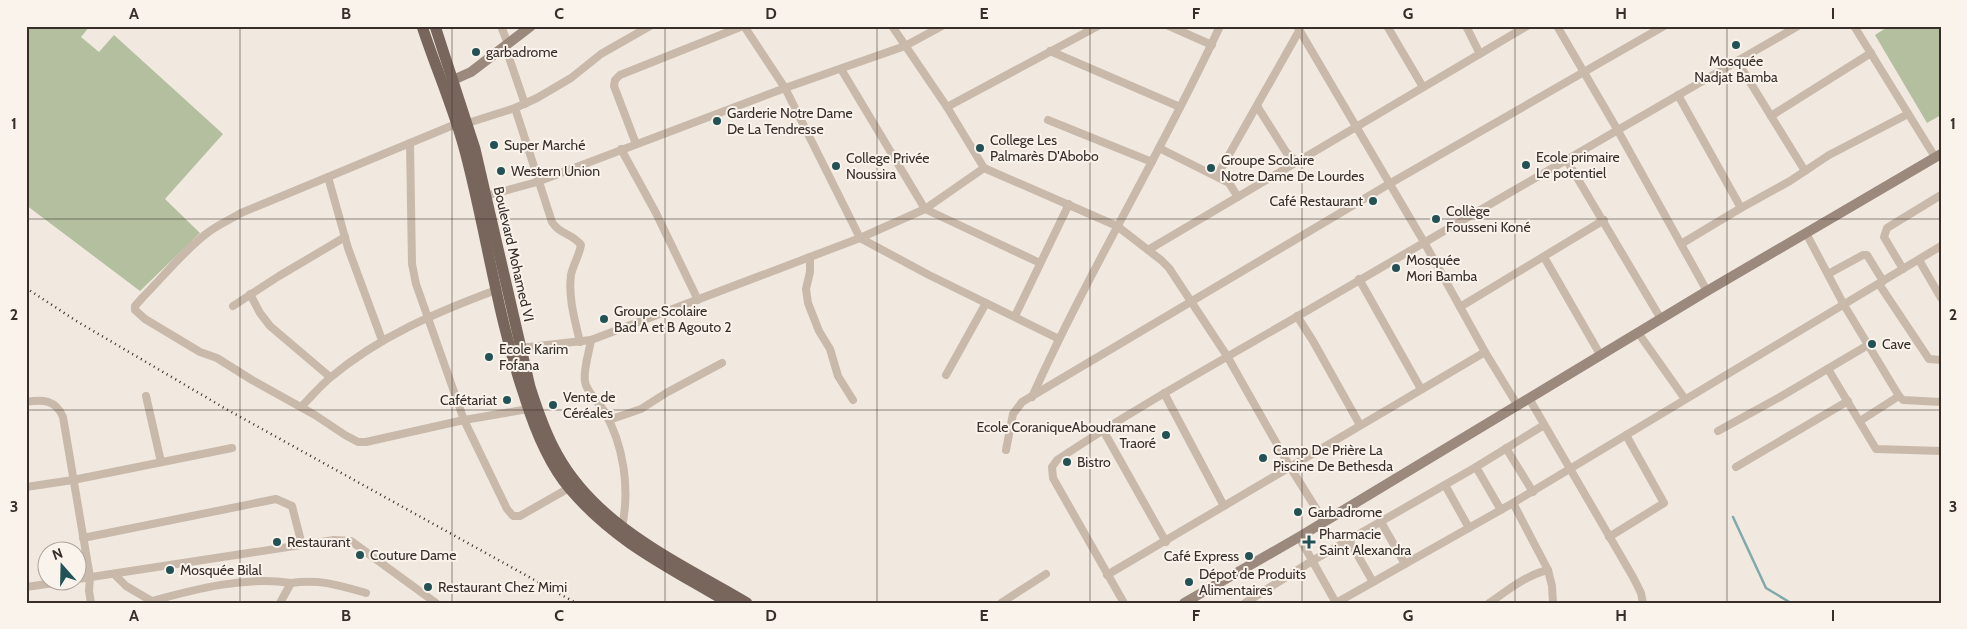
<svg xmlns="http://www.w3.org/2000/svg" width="1967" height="629" font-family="Cabin,sans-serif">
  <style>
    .green { fill: #b4bfa0 }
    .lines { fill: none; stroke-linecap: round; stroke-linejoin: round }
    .stream { stroke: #80a9ac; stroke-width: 2.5 }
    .street { stroke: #c9b9ab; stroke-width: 8 }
    .secondary { stroke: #9c897d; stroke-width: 10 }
    .primary { stroke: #78665c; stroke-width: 11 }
    .rail { stroke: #372e2a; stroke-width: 2.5; stroke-dasharray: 1 4; stroke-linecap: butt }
    .grid { fill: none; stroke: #372e2a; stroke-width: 1; stroke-opacity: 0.55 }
    .poi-dot { fill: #225156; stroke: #f9f3eb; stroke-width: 2 }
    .labels { text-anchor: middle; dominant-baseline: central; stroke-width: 4; stroke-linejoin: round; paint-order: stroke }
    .poi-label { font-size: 14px; fill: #372e2a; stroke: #f9f3eb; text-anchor: start }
    .street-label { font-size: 14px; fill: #372e2a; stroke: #f9f3eb }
    .neatline { fill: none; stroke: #372e2a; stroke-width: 2 }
    .grid-label { font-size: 16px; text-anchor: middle; font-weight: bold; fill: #372e2a }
  </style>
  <rect width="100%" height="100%" fill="#f1e9df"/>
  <g class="green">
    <polygon points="26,26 90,26 81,37 99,52 114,35 223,134 165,199 200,233 140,291 26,205"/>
    <polygon points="1889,26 1941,26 1941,115 1927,123 1875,35"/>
  </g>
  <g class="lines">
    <polyline class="stream" points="1733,517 1766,588 1791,603"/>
    <g class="street">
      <polyline points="501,26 508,44"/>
      <polyline points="744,26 785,88 860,238 929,275 1059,339"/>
      <polyline points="892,26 947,107 984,168 1117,226 1161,260 1169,268 1227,356 1290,467 1324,521"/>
      <polyline points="1169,26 1212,45"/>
      <polyline points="1297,26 1424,242 1485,352 1518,406"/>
      <polyline points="1387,26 1423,87"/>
      <polyline points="1466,26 1480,54"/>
      <polyline points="1557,26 1617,129 1707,291"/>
      <polyline points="1854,26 1935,157"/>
      <polyline points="505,46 525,104"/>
      <polyline points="1050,51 1180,107"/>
      <polyline points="1737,61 1805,171"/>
      <polyline points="841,69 925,209 1040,263"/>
      <polyline points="1678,95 1741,208 1790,181 1829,155 1908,114"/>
      <polyline points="1257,106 1286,152 1297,162"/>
      <polyline points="947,107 1098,26"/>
      <path d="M515,108L552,222C560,235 572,233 581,245C579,256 573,265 571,275C568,297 575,321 580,342"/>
      <polyline points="1771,116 1871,53"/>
      <polyline points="1048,120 1152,162"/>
      <polyline points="468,123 515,108 537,98 571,78 601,54 650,26"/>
      <path d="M456,124L241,213C231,219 220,224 210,231C187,247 163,277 143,297L135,306V310L145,319L200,352L217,358L252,380L315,415L345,435L358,442H366L464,420L528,409"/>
      <polyline points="410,143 412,264 416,284 464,420 507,509 513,516 520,516 569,488"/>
      <polyline points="636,144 614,86 615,80 620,75 743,26"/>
      <polyline points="1159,148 1229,183 1238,197"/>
      <polyline points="621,149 656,213 698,300"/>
      <polyline points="1566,159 1661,319"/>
      <polyline points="1217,176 1299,31"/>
      <polyline points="328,177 348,248 382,340"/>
      <polyline points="486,196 537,182 785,88 905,46 942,26"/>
      <polyline points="1806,233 1844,305 1899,396 1903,400 1941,402"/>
      <polyline points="1681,244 1741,208"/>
      <polyline points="1148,250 1527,26"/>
      <polyline points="810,257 810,272 806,289 808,303 819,331 830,349 838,376 853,400"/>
      <polyline points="1544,257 1601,356"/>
      <polyline points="1919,260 1941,298"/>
      <polyline points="1903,269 1884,237 1887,228 1941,195"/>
      <polyline points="1828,274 1863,255 1867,255 1883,281"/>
      <polyline points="1359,279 1421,389"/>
      <polyline points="1879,284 1929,359 1941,360"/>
      <polyline points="250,294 260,313 270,326 330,377"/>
      <polyline points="233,306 279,276 345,237"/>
      <polyline points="1460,307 1604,220"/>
      <polyline points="1015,316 1069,204"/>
      <polyline points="1297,316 1313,341 1360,425"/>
      <polyline points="1639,334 1685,399"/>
      <path d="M591,340C589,353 583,370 585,382C587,393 599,402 604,411C624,445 630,489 622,527"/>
      <polyline points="520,348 591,340 860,238 925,209 984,168"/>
      <polyline points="1828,369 1876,449 1941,451"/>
      <polyline points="946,375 986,303"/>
      <polyline points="1164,393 1224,506"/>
      <polyline points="146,396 161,462"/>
      <path d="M1032,397C1089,270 1162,152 1220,26"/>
      <polyline points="1530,400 1633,577 1641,593 1643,603"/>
      <path d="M26,402C43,399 56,400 63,417L90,577L89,591L91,603"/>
      <path d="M301,407C311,397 320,386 331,377C380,336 437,312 496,290"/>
      <polyline points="609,420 641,409 666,393 722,363"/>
      <polyline points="1860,421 1899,396"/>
      <polyline points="1103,430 1166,542"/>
      <polyline points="1718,431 1780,397 1868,345"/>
      <polyline points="1506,448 1533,492"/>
      <polyline points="1006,450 1013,414 1022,402 1389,184 1664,26"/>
      <polyline points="1476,467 1501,510"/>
      <polyline points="1736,467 1848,401"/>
      <polyline points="1445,485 1469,528"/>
      <polyline points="26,487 73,480 232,448"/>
      <polyline points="1513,503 1548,570"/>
      <polyline points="1381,522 1405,564"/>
      <polyline points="1299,537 1336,603 1513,503 1941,246"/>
      <polyline points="1609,537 1664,503 1626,435"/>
      <polyline points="83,538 276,499 292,506 302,545"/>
      <polyline points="1349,540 1373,582"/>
      <polyline points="114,574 126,586 155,603"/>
      <polyline points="1107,575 1485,352"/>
      <polyline points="78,579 334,540 351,541 436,603"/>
      <path d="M291,583C320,579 338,585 366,593"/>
      <polyline points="26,587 61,582"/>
      <path d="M152,601C196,589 245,576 291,583L280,603"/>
      <polyline points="1001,603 1046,574"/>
      <path d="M1124,603L1053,478L1052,467L1057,460C1135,408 1217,363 1298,316C1464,219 1631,122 1798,26"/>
      <polyline points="1245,603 1312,561 1476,467 1544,425"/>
      <path d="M1489,603C1507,591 1526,575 1548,570L1552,586L1553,603"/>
    </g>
    <g class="secondary">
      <polyline points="453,80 471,72 531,26"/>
      <polyline points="1184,603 1299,537 1707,291 1941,154"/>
    </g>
    <g class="primary">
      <path d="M422,26C436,69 455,111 466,155C487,236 498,319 525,398C535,430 548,463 570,489C616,543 669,567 729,603"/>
      <path d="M435,26L475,149L530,387C537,409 545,433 557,454C597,527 678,562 747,603"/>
    </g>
    <polyline class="rail" points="26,288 78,322 226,409 576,603"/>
  </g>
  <path class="grid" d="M240,26V603M452,26V603M665,26V603M877,26V603M1090,26V603M1302,26V603M1515,26V603M1727,26V603M26,219H1941M26,410H1941"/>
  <g class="poi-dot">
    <circle cx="1736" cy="45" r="5"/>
    <circle cx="476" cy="52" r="5"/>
    <circle cx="717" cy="121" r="5"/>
    <circle cx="494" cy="145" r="5"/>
    <circle cx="980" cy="148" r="5"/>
    <circle cx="1526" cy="165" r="5"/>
    <circle cx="836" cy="166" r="5"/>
    <circle cx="1211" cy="168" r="5"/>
    <circle cx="501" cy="171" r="5"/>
    <circle cx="1373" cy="201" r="5"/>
    <circle cx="1436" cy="219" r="5"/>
    <circle cx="1396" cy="268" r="5"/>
    <circle cx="604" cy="319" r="5"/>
    <circle cx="1872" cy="344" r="5"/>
    <circle cx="489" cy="357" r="5"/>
    <circle cx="507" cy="400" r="5"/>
    <circle cx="553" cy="405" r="5"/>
    <circle cx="1166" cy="435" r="5"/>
    <circle cx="1263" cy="458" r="5"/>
    <circle cx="1067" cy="462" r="5"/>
    <circle cx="1298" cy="512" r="5"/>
    <circle cx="277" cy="542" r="5"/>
    <path d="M1306.5 534.5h5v5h5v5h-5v5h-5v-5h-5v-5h5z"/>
    <circle cx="360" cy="555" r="5"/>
    <circle cx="1249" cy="556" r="5"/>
    <circle cx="170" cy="570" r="5"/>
    <circle cx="1189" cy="582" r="5"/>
    <circle cx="428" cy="587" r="5"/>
  </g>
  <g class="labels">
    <g class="poi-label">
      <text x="486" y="52">garbadrome</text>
      <text x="1736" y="61" text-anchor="middle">Mosquée<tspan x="1736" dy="16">Nadjat Bamba</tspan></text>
      <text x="727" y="113">Garderie Notre Dame<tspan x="727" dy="16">De La Tendresse</tspan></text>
      <text x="990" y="140">College Les<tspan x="990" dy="16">Palmarès D'Abobo</tspan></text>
      <text x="504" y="145">Super Marché</text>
      <text x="1536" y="157">Ecole primaire<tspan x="1536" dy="16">Le potentiel</tspan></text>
      <text x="846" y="158">College Privée<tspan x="846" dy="16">Noussira</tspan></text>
      <text x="1221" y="160">Groupe Scolaire<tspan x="1221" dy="16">Notre Dame De Lourdes</tspan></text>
      <text x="511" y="171">Western Union</text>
      <text x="1363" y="201" text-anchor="end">Café Restaurant</text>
      <text x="1446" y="211">Collège<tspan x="1446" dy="16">Fousseni Koné</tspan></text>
      <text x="1406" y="260">Mosquée<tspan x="1406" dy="16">Mori Bamba</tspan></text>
      <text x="614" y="311">Groupe Scolaire<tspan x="614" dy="16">Bad A et B Agouto 2</tspan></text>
      <text x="1882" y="344">Cave</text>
      <text x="499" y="349">Ecole Karim<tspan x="499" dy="16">Fofana</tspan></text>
      <text x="563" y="397">Vente de<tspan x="563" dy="16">Céréales</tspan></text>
      <text x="497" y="400" text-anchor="end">Cafétariat</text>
      <text x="1156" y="427" text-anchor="end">Ecole CoraniqueAboudramane<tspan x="1156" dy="16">Traoré</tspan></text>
      <text x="1273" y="450">Camp De Prière La<tspan x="1273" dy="16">Piscine De Bethesda</tspan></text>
      <text x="1077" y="462">Bistro</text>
      <text x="1308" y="512">Garbadrome</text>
      <text x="1319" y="534">Pharmacie<tspan x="1319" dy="16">Saint Alexandra</tspan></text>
      <text x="287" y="542">Restaurant</text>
      <text x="370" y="555">Couture Dame</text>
      <text x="1239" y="556" text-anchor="end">Café Express</text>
      <text x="180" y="570">Mosquée Bilal</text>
      <text x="1199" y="574">Dépot de Produits<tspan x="1199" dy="16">Alimentaires</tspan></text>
      <text x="438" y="587">Restaurant Chez Mimi</text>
    </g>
    <g class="street-label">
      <text transform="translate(514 254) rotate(77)">Boulevard Mohamed VI</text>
    </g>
  </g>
  <rect width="1967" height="629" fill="none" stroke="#f9f3eb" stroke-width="55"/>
  <g transform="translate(62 566) rotate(340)"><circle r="24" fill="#f9f3eb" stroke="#aba49e"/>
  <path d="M0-4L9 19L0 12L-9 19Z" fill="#225156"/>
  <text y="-8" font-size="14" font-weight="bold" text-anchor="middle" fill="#372e2a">N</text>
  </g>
  <rect x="28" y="28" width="1912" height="574" class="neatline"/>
  <g class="grid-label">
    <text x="134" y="19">A</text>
    <text x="346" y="19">B</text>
    <text x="559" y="19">C</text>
    <text x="771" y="19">D</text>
    <text x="984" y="19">E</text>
    <text x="1196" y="19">F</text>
    <text x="1408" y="19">G</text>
    <text x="1621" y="19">H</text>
    <text x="1833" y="19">I</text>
    <text x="14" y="129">1</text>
    <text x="1953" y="129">1</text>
    <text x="14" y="320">2</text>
    <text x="1953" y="320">2</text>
    <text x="14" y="512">3</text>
    <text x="1953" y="512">3</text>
    <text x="134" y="621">A</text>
    <text x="346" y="621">B</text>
    <text x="559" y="621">C</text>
    <text x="771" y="621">D</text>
    <text x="984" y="621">E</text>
    <text x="1196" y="621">F</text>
    <text x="1408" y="621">G</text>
    <text x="1621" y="621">H</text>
    <text x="1833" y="621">I</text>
  </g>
</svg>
